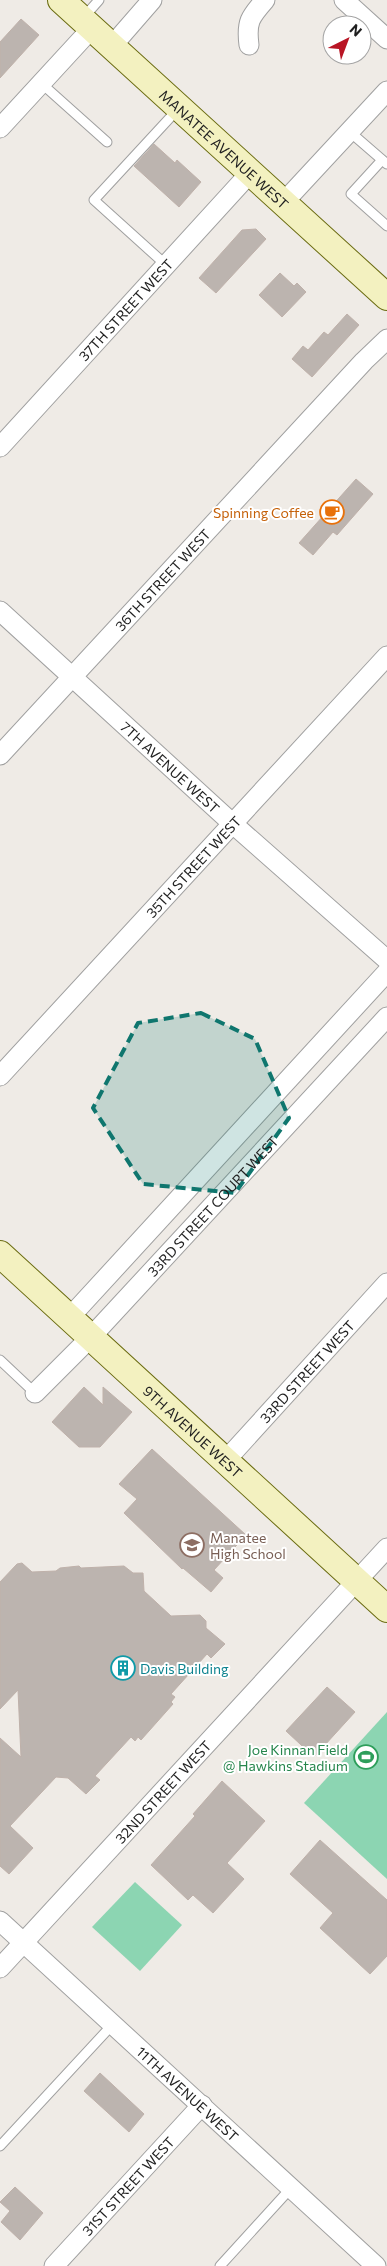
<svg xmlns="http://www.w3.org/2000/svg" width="387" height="2266" font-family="Commissioner,sans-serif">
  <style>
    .pitch { fill: #8cd5b2 }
    .building { fill: #bcb4af; stroke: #bfb1aa }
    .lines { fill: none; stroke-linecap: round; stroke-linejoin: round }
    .lane-casing { stroke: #a0a0a0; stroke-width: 11 }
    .street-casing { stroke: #a0a0a0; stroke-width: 21 }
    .secondary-casing { stroke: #6a6b10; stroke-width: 28 }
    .lane { stroke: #fff; stroke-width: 9 }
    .street { stroke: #fff; stroke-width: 19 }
    .secondary { stroke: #f3f1c0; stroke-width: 26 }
    .marked { fill: #0f766e; fill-opacity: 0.2; stroke: #0f766e; stroke-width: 4; stroke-dasharray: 10 6; stroke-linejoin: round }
    .labels { text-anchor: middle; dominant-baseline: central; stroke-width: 4; stroke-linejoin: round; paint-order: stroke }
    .street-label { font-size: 14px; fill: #1f1f1f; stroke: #fff }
    .food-label { font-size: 14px; fill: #c56008; stroke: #fff; text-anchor: end }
    .education-label { font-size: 14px; fill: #785e54; stroke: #fff; text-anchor: start }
    .culture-label { font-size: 14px; fill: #0d838f; stroke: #fff; text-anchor: start }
    .leisure-label { font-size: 14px; fill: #27864d; stroke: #fff; text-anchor: end }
  </style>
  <rect width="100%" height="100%" fill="#efebe6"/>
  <g class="pitch">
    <polygon points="387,1712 387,1879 304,1803"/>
    <polygon points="135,1882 182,1925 140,1971 92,1927"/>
  </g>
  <g class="building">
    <polygon points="21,19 39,35 0,78 0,42"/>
    <polygon points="154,144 175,163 177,160 201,182 179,207 134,166"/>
    <polygon points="256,229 266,239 216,293 199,278 242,230"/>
    <polygon points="280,273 294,286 297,283 306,292 282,317 259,295"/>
    <polygon points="347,314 359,325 312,377 292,359 303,346 308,350 324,332 328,335"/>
    <polygon points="356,479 373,494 337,535 333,532 313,555 299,543"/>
    <polygon points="84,1387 103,1405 103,1387 132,1412 100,1447 79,1447 52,1422"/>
    <polygon points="152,1449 246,1535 214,1570 223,1578 211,1592 183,1568 182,1569 124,1513 137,1499 119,1484"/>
    <polygon points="22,1563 32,1572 56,1571 60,1568 79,1566 81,1568 124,1566 133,1573 143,1573 144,1591 171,1616 200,1615 206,1621 206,1628 225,1644 211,1658 207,1654 171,1694 175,1697 171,1702 173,1704 141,1740 138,1737 135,1741 131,1737 95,1776 100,1780 86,1794 68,1778 56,1777 10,1826 33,1848 9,1874 0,1866 0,1738 21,1757 18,1690 0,1709 0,1582 17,1564"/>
    <polygon points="327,1687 355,1712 314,1757 286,1731"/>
    <polygon points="222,1781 265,1821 227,1863 244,1879 213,1913 193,1895 188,1900 151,1865 195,1816 193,1814"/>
    <polygon points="320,1840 387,1900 387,1956 370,1974 320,1928 333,1913 290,1874"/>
    <polygon points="100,2073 144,2114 129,2132 84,2091"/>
    <polygon points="15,2187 43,2213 20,2240 1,2222 10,2211 0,2202"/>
  </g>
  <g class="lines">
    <g class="lane-casing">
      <g id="lane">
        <polyline points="84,17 99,0"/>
        <polyline points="41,83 107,142"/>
        <polyline points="350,132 387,164"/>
        <polyline points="382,160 351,194 387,226"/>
        <polyline points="166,265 94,200 178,109"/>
        <polyline points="0,1360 35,1393"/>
        <polyline points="0,2146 113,2024"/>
        <polyline points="220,2266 291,2188"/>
      </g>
    </g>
    <g class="street-casing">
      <g id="street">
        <polyline points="344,0 387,39"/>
        <path d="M249,45C246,22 250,17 265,0"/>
        <polyline points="112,46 152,0"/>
        <polyline points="0,128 92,28"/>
        <polyline points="284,202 387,91"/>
        <path id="s1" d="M0,447L251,172"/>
        <path id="s2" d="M0,611L233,824L387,960"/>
        <path id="s3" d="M0,755L364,361L387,339"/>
        <path id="s4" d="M0,1076L387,656"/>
        <polyline points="70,1317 387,972"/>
        <path id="s5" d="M35,1393L91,1337L387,1017"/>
        <path id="s6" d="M226,1460L387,1283"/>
        <path id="s7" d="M0,1921L376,2266"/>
        <path id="s8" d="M0,1968L387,1548"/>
        <path id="s9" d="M54,2266L202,2105"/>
      </g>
    </g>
    <g class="secondary-casing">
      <g id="secondary">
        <path id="s10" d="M61,0L387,297"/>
        <path id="s11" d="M0,1254L387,1609"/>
      </g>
    </g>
    <use href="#lane" class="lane"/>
    <use href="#street" class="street"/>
    <use href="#secondary" class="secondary"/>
  </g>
  <path class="marked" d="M201,1013L255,1039L289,1118L235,1193L143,1184L93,1108L138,1023Z"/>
  <defs>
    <g id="cafe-ring" transform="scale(1.25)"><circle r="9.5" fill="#fff" stroke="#e8710a" stroke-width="1.5"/><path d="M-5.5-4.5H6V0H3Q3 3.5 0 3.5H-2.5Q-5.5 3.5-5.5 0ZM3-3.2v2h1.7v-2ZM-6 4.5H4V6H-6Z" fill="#e8710a"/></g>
    <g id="school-ring" transform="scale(1.25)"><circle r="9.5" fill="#fff" stroke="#8d6e63" stroke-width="1.5"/><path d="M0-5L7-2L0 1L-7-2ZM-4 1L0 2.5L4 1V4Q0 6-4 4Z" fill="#8d6e63"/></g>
    <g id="building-ring" transform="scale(1.25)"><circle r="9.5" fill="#fff" stroke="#0f9aa8" stroke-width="1.5"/><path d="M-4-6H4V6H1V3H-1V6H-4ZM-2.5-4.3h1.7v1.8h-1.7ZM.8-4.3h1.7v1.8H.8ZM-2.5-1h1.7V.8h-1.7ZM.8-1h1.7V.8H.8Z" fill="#0f9aa8"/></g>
    <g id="stadium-ring" transform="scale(1.25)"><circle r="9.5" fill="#fff" stroke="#2e9e5b" stroke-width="1.5"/><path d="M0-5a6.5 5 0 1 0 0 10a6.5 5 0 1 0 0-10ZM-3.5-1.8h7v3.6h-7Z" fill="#2e9e5b"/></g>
  </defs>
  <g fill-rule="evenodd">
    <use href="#cafe-ring" x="332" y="512"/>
    <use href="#school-ring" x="192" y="1545"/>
    <use href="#building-ring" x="123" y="1668"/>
    <use href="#stadium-ring" x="366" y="1757"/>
  </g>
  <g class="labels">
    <g class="street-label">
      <text stroke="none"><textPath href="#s10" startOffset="221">MANATEE AVENUE WEST</textPath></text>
      <text stroke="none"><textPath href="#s1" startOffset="186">37TH STREET WEST</textPath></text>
      <text stroke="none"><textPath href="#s3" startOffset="239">36TH STREET WEST</textPath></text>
      <text stroke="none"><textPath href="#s2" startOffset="231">7TH AVENUE WEST</textPath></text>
      <text stroke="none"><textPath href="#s4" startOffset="285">35TH STREET WEST</textPath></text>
      <text stroke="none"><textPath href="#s5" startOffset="258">33RD STREET COURT WEST</textPath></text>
      <text stroke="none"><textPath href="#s6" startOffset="120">33RD STREET WEST</textPath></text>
      <text stroke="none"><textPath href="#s11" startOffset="262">9TH AVENUE WEST</textPath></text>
      <text stroke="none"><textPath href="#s8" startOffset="240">32ND STREET WEST</textPath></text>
      <text stroke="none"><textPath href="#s7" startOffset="255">11TH AVENUE WEST</textPath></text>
      <text stroke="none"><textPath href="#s9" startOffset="109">31ST STREET WEST</textPath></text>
    </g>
    <g class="food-label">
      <text x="314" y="512">Spinning Coffee</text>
    </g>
    <g class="education-label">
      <text x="210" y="1537">Manatee<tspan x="210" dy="16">High School</tspan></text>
    </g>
    <g class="culture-label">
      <text x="140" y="1668">Davis Building</text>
    </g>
    <g class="leisure-label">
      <text x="348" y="1749">Joe Kinnan Field<tspan x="348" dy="16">@ Hawkins Stadium</tspan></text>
    </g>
  </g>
  <g transform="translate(347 40) rotate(42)"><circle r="24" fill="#ffffff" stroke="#a5a5a5"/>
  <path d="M0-4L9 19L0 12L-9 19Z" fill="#b91524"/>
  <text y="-8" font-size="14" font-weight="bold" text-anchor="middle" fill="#1f1f1f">N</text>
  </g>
</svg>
